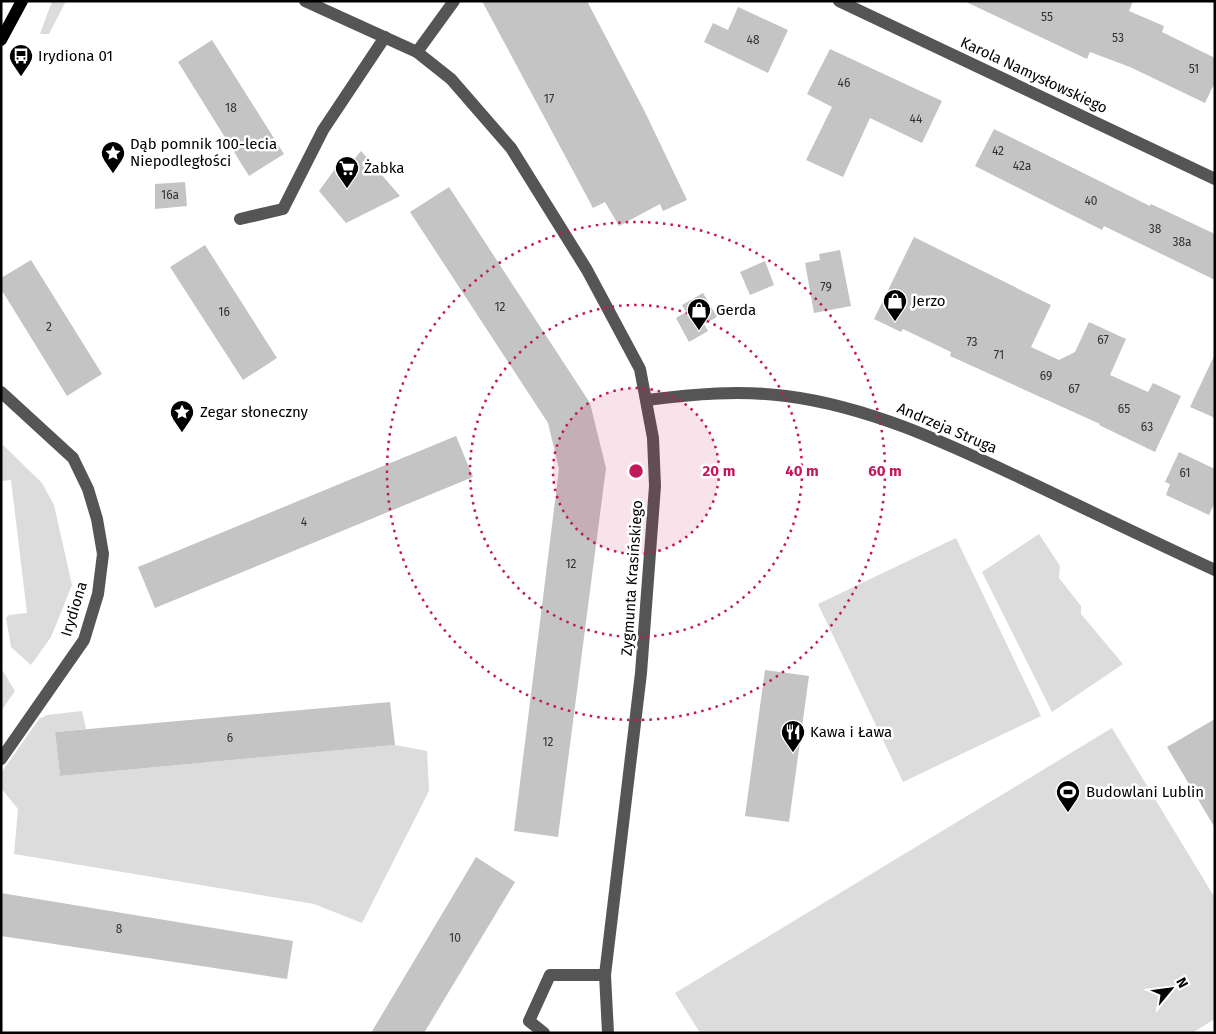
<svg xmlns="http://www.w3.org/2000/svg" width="1216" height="1034" font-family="'Fira Sans',sans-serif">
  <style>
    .green { fill: #dcdcdc }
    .building { fill: #c4c4c4 }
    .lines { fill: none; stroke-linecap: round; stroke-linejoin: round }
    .minor { stroke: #555; stroke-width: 12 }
    .major { stroke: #000; stroke-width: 12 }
    .ring { fill: none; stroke: #c2185b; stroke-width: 2.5; stroke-dasharray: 2.5 5 }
    .labels { text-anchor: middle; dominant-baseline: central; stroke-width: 5; stroke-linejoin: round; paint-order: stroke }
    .number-label { font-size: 12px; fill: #313131 }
    .poi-label { font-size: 15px; fill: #000; stroke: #fff; text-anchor: start }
    .street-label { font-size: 15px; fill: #000; stroke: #fff }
    .centre { fill: #c2185b; stroke: #fff; stroke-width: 2.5 }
    .ring-label { font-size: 15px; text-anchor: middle; font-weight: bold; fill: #c2185b; stroke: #fff; stroke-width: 5; stroke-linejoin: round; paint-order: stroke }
  </style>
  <rect width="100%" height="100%" fill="#fff"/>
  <g class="green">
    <polygon points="52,1 66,1 49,34 40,34"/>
    <polygon points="1,443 42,483 54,505 72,585 51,637 31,665 11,647 6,618 9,615 27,613 11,480 1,481"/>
    <polygon points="1039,534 1060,566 1059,578 1081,606 1081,614 1123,664 1052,712 982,572"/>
    <polygon points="956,538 1041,716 903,782 818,604"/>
    <polygon points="1,668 15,691 1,711"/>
    <polygon points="82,711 86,729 55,732 60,776 395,745 427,751 429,791 362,923 314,904 14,854 18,809 1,788 1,773 39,719 47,715"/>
    <polygon points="1112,728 1215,898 1215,1019 1192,1033 700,1033 675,993"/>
  </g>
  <g class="building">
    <polygon points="482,1 587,1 645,112 687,200 663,211 660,204 619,226 605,202 593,208"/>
    <polygon points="964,1 1133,1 1129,11 1164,26 1162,32 1215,58 1215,82 1205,103 1130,67 1090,52 1087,59"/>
    <polygon points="738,7 788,30 768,73 704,42 713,23 728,30"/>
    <polygon points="212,40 284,154 249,176 178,62"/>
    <polygon points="830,49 942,101 922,143 870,118 843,177 806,160 832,107 807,94"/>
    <polygon points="994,129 1150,206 1151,204 1215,234 1215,280 1104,226 1102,230 975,166"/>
    <polygon points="361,151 400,196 346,223 319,191 340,162 347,168"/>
    <polygon points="185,182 187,206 155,209 155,184"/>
    <polygon points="449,187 590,403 606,468 558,837 514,831 559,469 548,423 410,212"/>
    <polygon points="914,237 1051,305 1031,347 1059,360 1075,352 1089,322 1126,339 1110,375 1148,392 1153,383 1181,396 1155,452 1099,425 1100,424 950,356 951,352 903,329 901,332 874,319"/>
    <polygon points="205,245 277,358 243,380 170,267"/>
    <polygon points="840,250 851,306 814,313 805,263 820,260 819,254"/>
    <polygon points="31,260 102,374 67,396 1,289 1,278"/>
    <polygon points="765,261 774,285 750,295 740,272"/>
    <polygon points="703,293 717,317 704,324 708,331 689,342 676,318 686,312 682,305"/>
    <polygon points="1215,354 1215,418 1190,407"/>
    <polygon points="456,436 473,477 155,608 138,567"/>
    <polygon points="1179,452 1215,469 1215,502 1209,515 1166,495 1170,484 1165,482"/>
    <polygon points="765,670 809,676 789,822 745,816"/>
    <polygon points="390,702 395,745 60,776 55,732"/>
    <polygon points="1215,719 1215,828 1167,747"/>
    <polygon points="476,857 515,882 424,1033 371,1033"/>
    <polygon points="1,893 293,941 287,979 1,936"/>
  </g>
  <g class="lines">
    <g class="minor">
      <polyline points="305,1 417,52 451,79 511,148 587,270 640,369 653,438 655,486 641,673 605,975 608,1033"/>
      <polyline points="839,1 1215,179"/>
      <polyline points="417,52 454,1"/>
      <polyline points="240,219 283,209 323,130 385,37"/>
      <polyline points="1,392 73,458 88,489 97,519 103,554 98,594 84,640 1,759"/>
      <path d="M647,400C694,394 740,390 786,396C872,407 950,445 1027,481C1090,511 1152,541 1215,570"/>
      <polyline points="544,1033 529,1021 550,975 605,975"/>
    </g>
    <polyline class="major" points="1,40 22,1"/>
  </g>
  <circle cx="636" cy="471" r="83" fill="#c2185b" fill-opacity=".12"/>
  <g class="ring">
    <circle cx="636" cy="471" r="83"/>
    <circle cx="636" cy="471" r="166"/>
    <circle cx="636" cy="471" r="249"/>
  </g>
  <defs>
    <g id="bus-pin" transform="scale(1.25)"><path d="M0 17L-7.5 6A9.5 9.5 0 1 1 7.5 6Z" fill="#000" stroke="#fff"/><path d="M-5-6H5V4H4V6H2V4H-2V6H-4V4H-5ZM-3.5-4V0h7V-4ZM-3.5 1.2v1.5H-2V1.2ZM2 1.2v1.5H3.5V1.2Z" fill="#fff"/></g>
    <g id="sight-pin" transform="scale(1.25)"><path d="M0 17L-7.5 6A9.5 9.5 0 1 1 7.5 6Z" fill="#000" stroke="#fff"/><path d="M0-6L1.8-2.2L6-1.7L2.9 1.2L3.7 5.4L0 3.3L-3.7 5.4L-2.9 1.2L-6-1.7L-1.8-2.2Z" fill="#fff"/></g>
    <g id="supermarket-pin" transform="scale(1.25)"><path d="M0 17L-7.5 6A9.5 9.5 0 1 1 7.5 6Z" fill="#000" stroke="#fff"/><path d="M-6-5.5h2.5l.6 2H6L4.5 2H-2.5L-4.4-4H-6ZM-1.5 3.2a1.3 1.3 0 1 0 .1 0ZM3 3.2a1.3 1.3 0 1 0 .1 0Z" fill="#fff"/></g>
    <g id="shop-pin" transform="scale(1.25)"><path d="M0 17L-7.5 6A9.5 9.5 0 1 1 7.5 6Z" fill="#000" stroke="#fff"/><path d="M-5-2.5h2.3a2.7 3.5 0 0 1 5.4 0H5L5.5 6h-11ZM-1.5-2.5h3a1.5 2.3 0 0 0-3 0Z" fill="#fff"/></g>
    <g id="restaurant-pin" transform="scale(1.25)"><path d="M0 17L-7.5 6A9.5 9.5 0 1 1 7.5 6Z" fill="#000" stroke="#fff"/><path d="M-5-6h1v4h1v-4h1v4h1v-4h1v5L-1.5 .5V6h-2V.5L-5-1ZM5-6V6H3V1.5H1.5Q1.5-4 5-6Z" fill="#fff"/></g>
    <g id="stadium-pin" transform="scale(1.25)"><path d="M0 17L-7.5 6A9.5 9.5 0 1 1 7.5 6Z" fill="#000" stroke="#fff"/><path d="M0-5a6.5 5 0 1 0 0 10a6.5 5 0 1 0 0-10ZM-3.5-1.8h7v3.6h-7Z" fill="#fff"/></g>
  </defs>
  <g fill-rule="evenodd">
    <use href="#bus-pin" x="21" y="56"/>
    <use href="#sight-pin" x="113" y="153"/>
    <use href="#supermarket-pin" x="347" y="168"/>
    <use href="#shop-pin" x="895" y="301"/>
    <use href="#shop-pin" x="699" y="310"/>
    <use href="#sight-pin" x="182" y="412"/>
    <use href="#restaurant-pin" x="793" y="732"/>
    <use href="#stadium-pin" x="1068" y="792"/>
  </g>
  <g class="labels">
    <g class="number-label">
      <text x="1047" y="17">55</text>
      <text x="1118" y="38">53</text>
      <text x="753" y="40">48</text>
      <text x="1194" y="69">51</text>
      <text x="844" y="83">46</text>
      <text x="549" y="99">17</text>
      <text x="231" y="108">18</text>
      <text x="916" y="119">44</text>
      <text x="998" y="151">42</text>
      <text x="1022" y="166">42a</text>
      <text x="170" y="195">16a</text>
      <text x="1091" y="201">40</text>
      <text x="1155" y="229">38</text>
      <text x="1182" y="242">38a</text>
      <text x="826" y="287">79</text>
      <text x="500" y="307">12</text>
      <text x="224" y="312">16</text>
      <text x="49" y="327">2</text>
      <text x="1103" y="340">67</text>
      <text x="972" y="342">73</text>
      <text x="999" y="355">71</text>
      <text x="1046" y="376">69</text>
      <text x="1074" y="389">67</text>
      <text x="1124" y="409">65</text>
      <text x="1147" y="427">63</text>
      <text x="1185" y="473">61</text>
      <text x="304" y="522">4</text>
      <text x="571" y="564">12</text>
      <text x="230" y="738">6</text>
      <text x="548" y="742">12</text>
      <text x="119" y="929">8</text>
      <text x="455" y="938">10</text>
    </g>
    <g class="poi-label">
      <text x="38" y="56">Irydiona 01</text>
      <text x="130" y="144">Dąb pomnik 100-lecia<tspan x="130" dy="17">Niepodległości</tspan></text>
      <text x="364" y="168">Żabka</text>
      <text x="912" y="301">Jerzo</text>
      <text x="716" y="310">Gerda</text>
      <text x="200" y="412">Zegar słoneczny</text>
      <text x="810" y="732">Kawa i Ława</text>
      <text x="1086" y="792">Budowlani Lublin</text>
    </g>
    <g class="street-label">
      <text transform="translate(1034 75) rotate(25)">Karola Namysłowskiego</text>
      <text transform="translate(947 428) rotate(23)">Andrzeja Struga</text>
      <text transform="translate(632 578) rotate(-86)">Zygmunta Krasińskiego</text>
      <text transform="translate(74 609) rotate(-73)">Irydiona</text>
    </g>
  </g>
  <circle cx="636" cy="471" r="8" class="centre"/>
  <g class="ring-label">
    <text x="719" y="476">20 m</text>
    <text x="802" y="476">40 m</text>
    <text x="885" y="476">60 m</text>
  </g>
  <rect width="1216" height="1034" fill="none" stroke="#000000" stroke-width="5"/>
  <g transform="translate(1171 989) rotate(61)" stroke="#ffffff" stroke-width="4" paint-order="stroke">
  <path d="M0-4L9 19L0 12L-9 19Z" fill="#000000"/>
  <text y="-8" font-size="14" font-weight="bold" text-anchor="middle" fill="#000000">N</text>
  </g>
</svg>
